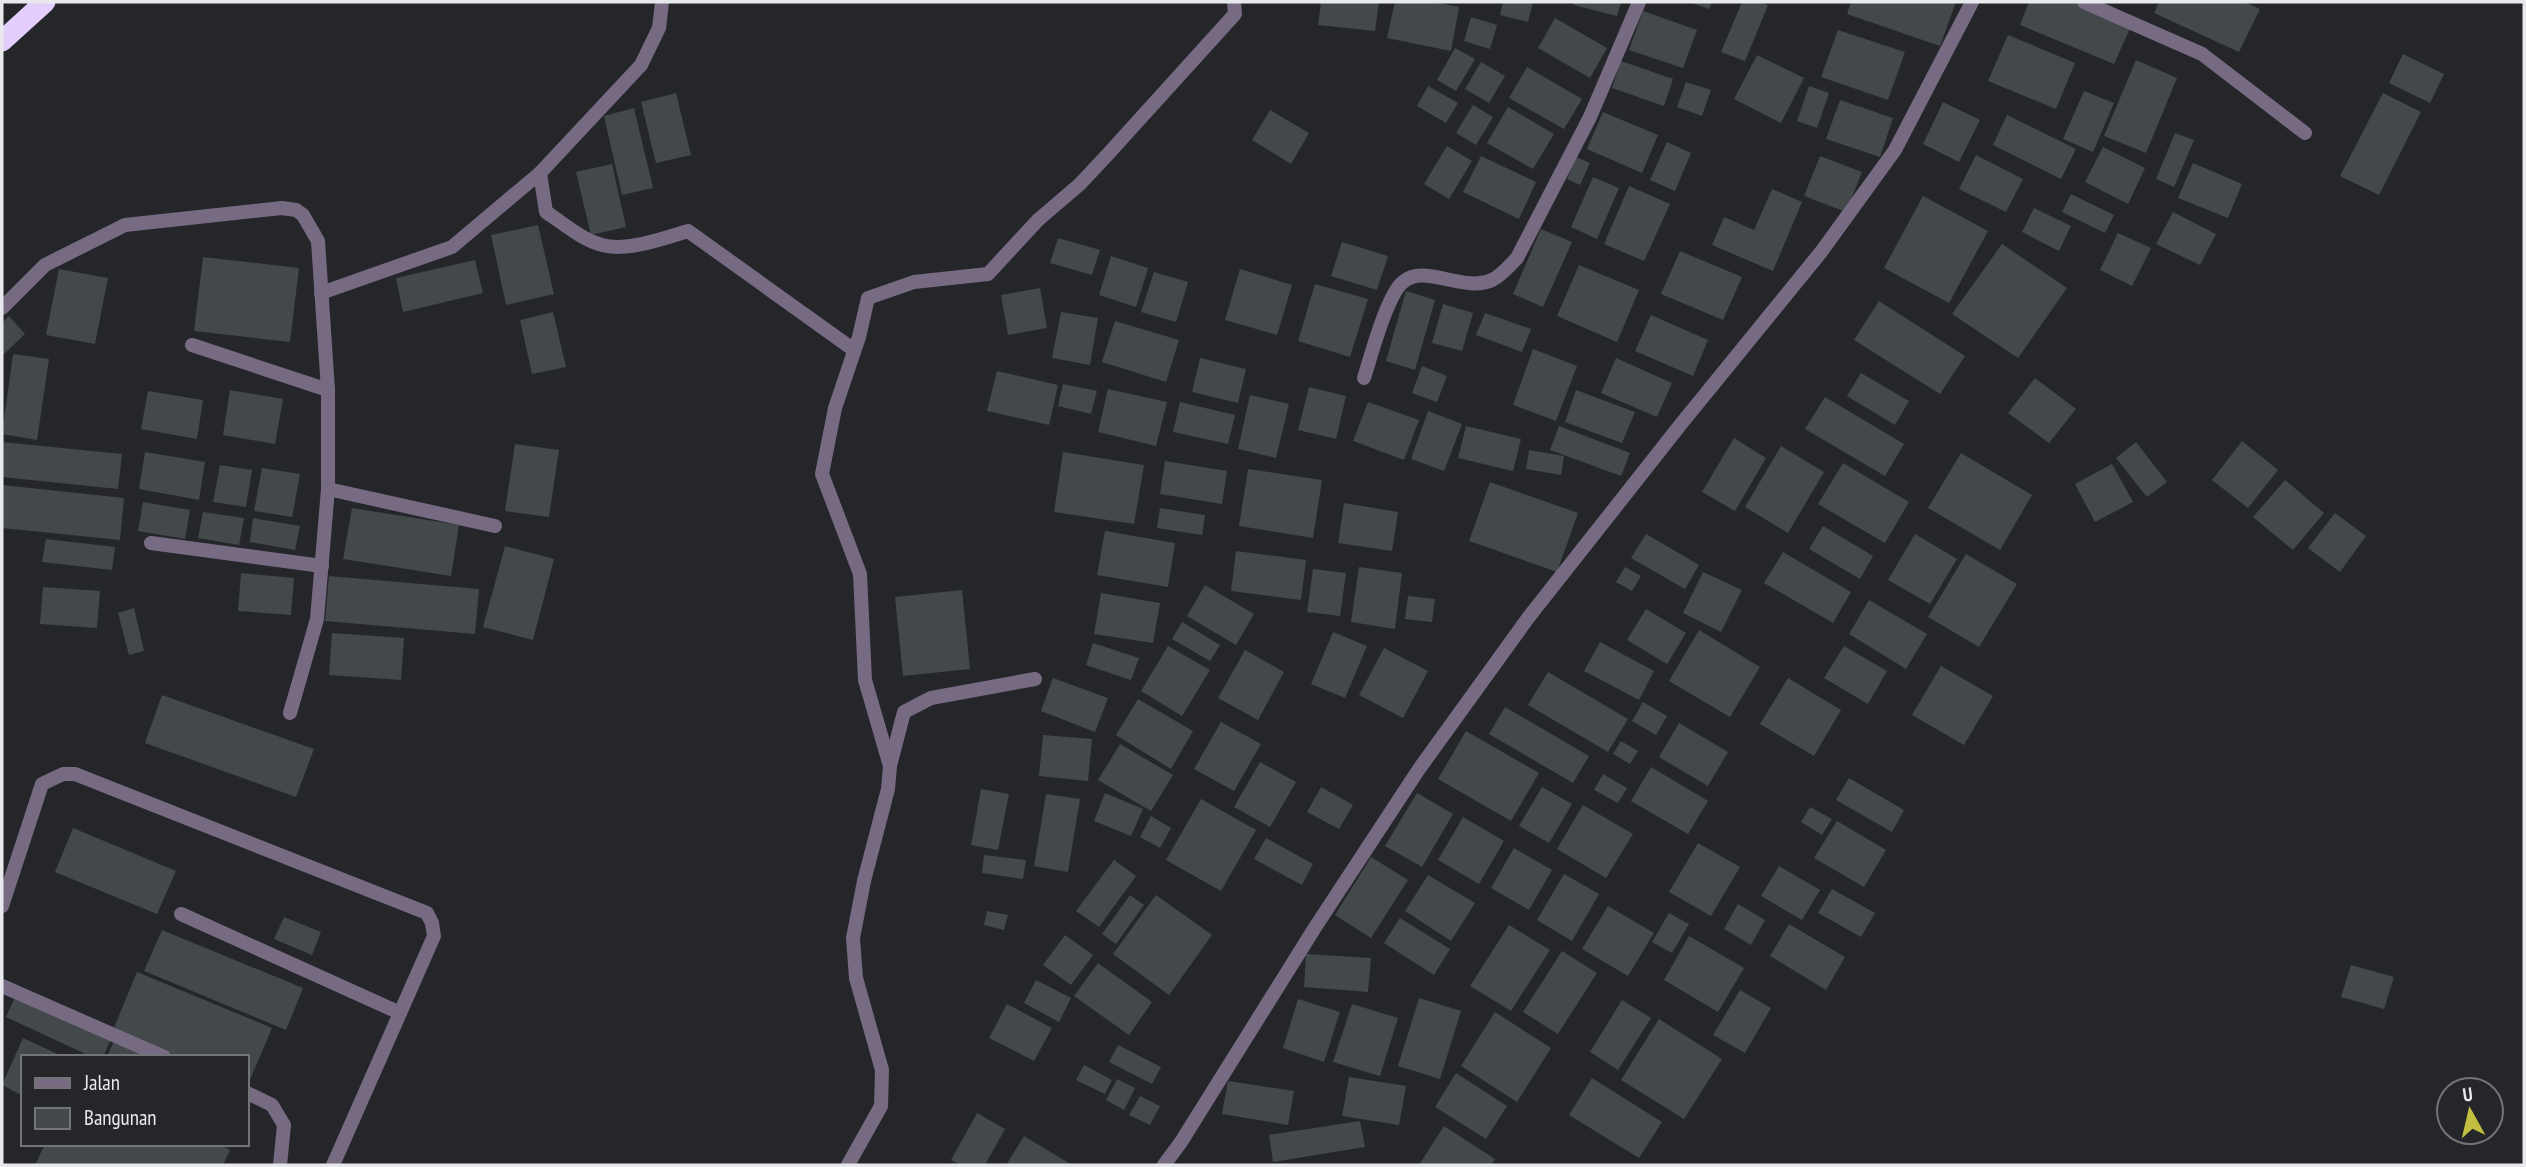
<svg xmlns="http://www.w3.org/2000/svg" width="2526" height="1167" font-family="'PT Sans Narrow',sans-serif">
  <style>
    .building { fill: #43484b }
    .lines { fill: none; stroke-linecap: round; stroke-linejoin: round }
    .lane { stroke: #766b83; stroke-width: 14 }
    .street { stroke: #766b83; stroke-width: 14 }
    .highway { stroke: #e3cefe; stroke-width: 21 }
  </style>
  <rect width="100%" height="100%" fill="#25262a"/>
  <g class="building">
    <polygon points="1321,2 1379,2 1375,31 1318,25"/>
    <polygon points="1395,2 1433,2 1459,7 1451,51 1387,38"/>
    <polygon points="1503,2 1533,2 1528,22 1500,15"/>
    <polygon points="1574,2 1621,2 1617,16 1574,5"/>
    <polygon points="1689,2 1712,2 1709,9"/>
    <polygon points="1742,2 1760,2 1768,5 1745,61 1721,52"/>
    <polygon points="1851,2 1956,2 1940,46 1847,14"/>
    <polygon points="2029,2 2080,2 2132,24 2114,64 2020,25"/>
    <polygon points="2159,2 2245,2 2260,9 2239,52 2154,13"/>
    <polygon points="1643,11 1697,30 1683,68 1629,50"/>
    <polygon points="1471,17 1497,25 1490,49 1464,41"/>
    <polygon points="1555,18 1607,48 1590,78 1538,48"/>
    <polygon points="1838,30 1905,52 1888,100 1821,77"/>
    <polygon points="2008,35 2075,63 2056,109 1988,81"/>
    <polygon points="1455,48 1475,59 1456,91 1437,80"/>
    <polygon points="2403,54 2444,74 2430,103 2389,83"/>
    <polygon points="1757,55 1804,78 1781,123 1734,99"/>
    <polygon points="2136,60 2177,78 2146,153 2104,136"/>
    <polygon points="1621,61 1673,79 1664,106 1612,88"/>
    <polygon points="1481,62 1505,76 1489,103 1465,89"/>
    <polygon points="1527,67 1582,99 1564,129 1509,98"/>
    <polygon points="1686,82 1711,90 1702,116 1677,107"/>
    <polygon points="1428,86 1458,103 1446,123 1417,106"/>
    <polygon points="1809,86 1829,93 1817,128 1797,121"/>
    <polygon points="2084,91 2114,103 2093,152 2063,139"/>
    <polygon points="676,93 691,155 656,163 641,102"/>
    <polygon points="2383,93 2421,112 2379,195 2340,176"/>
    <polygon points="1840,100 1893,118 1880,157 1826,139"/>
    <polygon points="1943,102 1980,120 1959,162 1923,144"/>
    <polygon points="1473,105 1493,117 1476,145 1456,133"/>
    <polygon points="1508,107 1554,134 1533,169 1487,143"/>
    <polygon points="634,108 653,188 622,195 604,116"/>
    <polygon points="1270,110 1309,133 1291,164 1252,140"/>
    <polygon points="1603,112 1658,135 1642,173 1587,149"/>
    <polygon points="2007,115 2076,149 2061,179 1993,145"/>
    <polygon points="2175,133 2194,140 2174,187 2156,179"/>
    <polygon points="1667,142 1691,153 1675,191 1650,180"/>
    <polygon points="1447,146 1472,161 1449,199 1424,184"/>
    <polygon points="2103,147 2145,168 2128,204 2085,182"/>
    <polygon points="1976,155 2023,179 2006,212 1959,189"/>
    <polygon points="1481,156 1536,182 1519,219 1463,192"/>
    <polygon points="1820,156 1862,172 1846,212 1804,196"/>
    <polygon points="1576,157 1590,163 1580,185 1567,179"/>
    <polygon points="2193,163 2242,184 2228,218 2178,198"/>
    <polygon points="612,164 626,227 591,235 576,172"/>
    <polygon points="1593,177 1619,188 1597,239 1571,227"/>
    <polygon points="1629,186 1670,204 1644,261 1604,244"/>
    <polygon points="1772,189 1802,202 1773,271 1712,245 1724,217 1754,230"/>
    <polygon points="2071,194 2114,215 2105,233 2062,212"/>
    <polygon points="1923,196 1988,231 1949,303 1884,268"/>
    <polygon points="2034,208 2071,226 2059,251 2022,232"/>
    <polygon points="2173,212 2216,234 2200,265 2156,244"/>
    <polygon points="538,225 554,294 506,305 491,235"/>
    <polygon points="1541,229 1572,242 1543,307 1513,294"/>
    <polygon points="2118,233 2151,248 2132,286 2100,270"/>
    <polygon points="1058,238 1100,250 1092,275 1050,263"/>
    <polygon points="1342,242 1388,256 1377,290 1331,276"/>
    <polygon points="2002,244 2067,288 2018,358 1952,314"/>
    <polygon points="1680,251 1742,277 1723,320 1661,294"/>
    <polygon points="1111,256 1148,268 1136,307 1099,295"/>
    <polygon points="203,257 299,268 290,342 194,331"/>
    <polygon points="475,260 483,293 403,312 396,278"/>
    <polygon points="1579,265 1639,290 1617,342 1557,316"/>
    <polygon points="59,269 108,278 95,344 46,335"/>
    <polygon points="1240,269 1292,285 1277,335 1225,320"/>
    <polygon points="1154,272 1188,282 1176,322 1141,312"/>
    <polygon points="1315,284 1368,299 1350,357 1298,341"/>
    <polygon points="1040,288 1047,328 1008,335 1001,295"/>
    <polygon points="1406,291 1435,300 1415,370 1386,361"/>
    <polygon points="1879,301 1965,356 1940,394 1854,340"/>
    <polygon points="1443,304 1473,313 1462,351 1432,343"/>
    <polygon points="553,312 566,367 532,374 520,320"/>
    <polygon points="1061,312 1098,318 1090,365 1052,358"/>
    <polygon points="1485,313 1531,329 1522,352 1476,335"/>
    <polygon points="1651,315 1708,340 1693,376 1635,351"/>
    <polygon points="9,316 25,334 2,356 2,323"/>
    <polygon points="1115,321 1179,340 1166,382 1102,362"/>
    <polygon points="1533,349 1577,366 1556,421 1513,405"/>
    <polygon points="13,354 49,359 37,440 2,434"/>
    <polygon points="1200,358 1246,369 1238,403 1192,392"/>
    <polygon points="1616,358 1672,383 1657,417 1601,393"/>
    <polygon points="1422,366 1447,376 1437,402 1412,393"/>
    <polygon points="997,371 1058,385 1049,425 987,411"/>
    <polygon points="1861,373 1909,401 1895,425 1847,396"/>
    <polygon points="2035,378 2076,409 2049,443 2008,413"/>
    <polygon points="1063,384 1097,391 1091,414 1058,406"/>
    <polygon points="1309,387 1346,396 1336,439 1298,430"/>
    <polygon points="1108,389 1167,402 1156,446 1098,432"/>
    <polygon points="230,390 283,399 275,444 223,435"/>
    <polygon points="1576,390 1635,412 1622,443 1565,422"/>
    <polygon points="148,391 203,400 197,439 141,429"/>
    <polygon points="1250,395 1289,404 1276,458 1238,449"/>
    <polygon points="1825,397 1904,444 1885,476 1805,429"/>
    <polygon points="1180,402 1235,415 1228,444 1173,432"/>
    <polygon points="1368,402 1419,420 1404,460 1353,441"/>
    <polygon points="1428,411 1462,424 1444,471 1411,459"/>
    <polygon points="1466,426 1521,439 1513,471 1458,458"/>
    <polygon points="1559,426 1630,453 1621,476 1550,450"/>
    <polygon points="1734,438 1766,458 1735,511 1702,492"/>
    <polygon points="2242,441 2278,470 2248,508 2212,480"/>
    <polygon points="2,442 122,454 118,489 2,477"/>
    <polygon points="2136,442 2167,482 2147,497 2116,458"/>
    <polygon points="515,444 559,450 549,517 505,511"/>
    <polygon points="1781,446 1824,472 1788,533 1745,507"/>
    <polygon points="1529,450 1564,456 1561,475 1526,469"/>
    <polygon points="145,452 205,462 199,500 139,489"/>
    <polygon points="1063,452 1144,465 1134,524 1054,512"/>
    <polygon points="1961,453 2032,495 2000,550 1928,508"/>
    <polygon points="1165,461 1227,471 1222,504 1160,494"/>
    <polygon points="1843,463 1909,502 1885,543 1818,504"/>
    <polygon points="2112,464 2133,502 2095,522 2075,484"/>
    <polygon points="220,465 252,470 246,507 213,502"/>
    <polygon points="262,468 300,474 292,517 254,511"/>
    <polygon points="1248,469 1322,480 1313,538 1239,526"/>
    <polygon points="2285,480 2324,513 2293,550 2253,517"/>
    <polygon points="1490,482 1578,513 1557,572 1469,541"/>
    <polygon points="2,485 124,498 120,540 2,528"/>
    <polygon points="143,502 190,510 185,539 138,531"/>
    <polygon points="1344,503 1398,512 1392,551 1338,543"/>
    <polygon points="352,508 459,525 451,576 343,559"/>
    <polygon points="1160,508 1205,515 1202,535 1157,528"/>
    <polygon points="203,512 244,518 239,545 198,538"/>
    <polygon points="2335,513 2366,536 2340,572 2308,548"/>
    <polygon points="253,518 300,526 295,550 250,542"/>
    <polygon points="1823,526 1873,556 1860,579 1809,549"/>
    <polygon points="1105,531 1175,543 1168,587 1097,575"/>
    <polygon points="1646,534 1699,565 1685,589 1631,558"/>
    <polygon points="1915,534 1957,559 1930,604 1888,580"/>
    <polygon points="46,539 115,547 112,570 42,562"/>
    <polygon points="505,546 554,559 533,640 483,627"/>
    <polygon points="1236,551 1306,560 1301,600 1231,591"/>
    <polygon points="1783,552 1851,592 1833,623 1764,583"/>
    <polygon points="1966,554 2017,584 1979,647 1928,617"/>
    <polygon points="1359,567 1402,573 1395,629 1351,622"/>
    <polygon points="1625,567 1641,576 1632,591 1616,582"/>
    <polygon points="1313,569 1346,573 1340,616 1307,612"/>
    <polygon points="1703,572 1742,590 1721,632 1683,613"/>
    <polygon points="241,573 294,578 291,615 238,611"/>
    <polygon points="329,576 479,589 475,634 325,621"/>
    <polygon points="1205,585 1254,614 1236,645 1187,616"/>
    <polygon points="43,587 100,591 97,628 40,624"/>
    <polygon points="962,590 970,669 903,676 895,597"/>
    <polygon points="1101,593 1160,603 1153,643 1094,634"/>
    <polygon points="1408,596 1435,599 1432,622 1405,619"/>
    <polygon points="1869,600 1927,634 1906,669 1849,634"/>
    <polygon points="134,608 144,651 129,655 118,613"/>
    <polygon points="1646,609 1686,633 1667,664 1627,640"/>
    <polygon points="1182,622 1220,645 1210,661 1172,639"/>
    <polygon points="1699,630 1760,667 1730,717 1669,681"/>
    <polygon points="1333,632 1367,646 1345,698 1311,684"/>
    <polygon points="332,633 404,638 401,680 329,675"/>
    <polygon points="1600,642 1654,671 1639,700 1584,671"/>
    <polygon points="1093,643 1139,658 1131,680 1086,665"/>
    <polygon points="1168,646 1210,670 1182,716 1141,691"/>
    <polygon points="1844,646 1887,671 1868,704 1824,678"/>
    <polygon points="1384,648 1428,671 1403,718 1359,695"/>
    <polygon points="1245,650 1284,672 1258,720 1218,698"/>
    <polygon points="1941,666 1993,696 1964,745 1912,715"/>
    <polygon points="1548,672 1628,719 1608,752 1528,705"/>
    <polygon points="1053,678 1108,698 1095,732 1041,711"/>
    <polygon points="1788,678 1841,710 1814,756 1760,724"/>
    <polygon points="162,695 314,749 296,797 145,743"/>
    <polygon points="1138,699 1193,731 1171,769 1116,735"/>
    <polygon points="1643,702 1667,716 1656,735 1632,721"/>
    <polygon points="1505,707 1589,756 1573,783 1489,734"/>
    <polygon points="1221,722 1261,744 1234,791 1194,769"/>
    <polygon points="1679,723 1728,752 1708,786 1659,757"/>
    <polygon points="1466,731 1539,773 1511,821 1438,779"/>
    <polygon points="1043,735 1092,739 1088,781 1039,776"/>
    <polygon points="1621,741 1638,751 1630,764 1613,754"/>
    <polygon points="1120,744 1173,775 1151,811 1098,780"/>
    <polygon points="1260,762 1296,782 1270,827 1234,807"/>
    <polygon points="1651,767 1708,801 1688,834 1631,801"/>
    <polygon points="1603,774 1627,788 1618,803 1594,790"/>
    <polygon points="1849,778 1904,810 1892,832 1836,800"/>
    <polygon points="1321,787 1353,805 1339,829 1307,812"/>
    <polygon points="1542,787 1572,804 1549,843 1519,826"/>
    <polygon points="981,789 1009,794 998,850 971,845"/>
    <polygon points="1105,793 1143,809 1131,836 1094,821"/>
    <polygon points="1417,793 1453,814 1422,867 1385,846"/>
    <polygon points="1046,794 1080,799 1068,872 1034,866"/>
    <polygon points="1201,799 1256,830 1221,891 1166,860"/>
    <polygon points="1583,805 1633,834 1606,878 1557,849"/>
    <polygon points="1810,807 1832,819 1822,835 1801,822"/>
    <polygon points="1151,816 1171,828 1160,848 1140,837"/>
    <polygon points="1463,817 1504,841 1479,884 1438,860"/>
    <polygon points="1837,821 1886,850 1864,887 1814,858"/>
    <polygon points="73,828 176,871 157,914 55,872"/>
    <polygon points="1266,838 1313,864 1302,885 1254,859"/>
    <polygon points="1698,843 1740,867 1711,916 1669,892"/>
    <polygon points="1514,848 1552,870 1529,910 1491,888"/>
    <polygon points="984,855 1026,860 1023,879 982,873"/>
    <polygon points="1371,857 1408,880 1371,938 1335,915"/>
    <polygon points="1114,860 1136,876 1099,927 1076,911"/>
    <polygon points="1779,866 1820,890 1802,920 1761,896"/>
    <polygon points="1564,874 1599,894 1572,941 1537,920"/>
    <polygon points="1428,875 1475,903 1451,941 1405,911"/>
    <polygon points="1832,889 1875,913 1861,937 1818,913"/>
    <polygon points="1130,895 1144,905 1116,944 1102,934"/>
    <polygon points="1156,895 1212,935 1169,995 1113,954"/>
    <polygon points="1738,904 1765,920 1751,945 1724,929"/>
    <polygon points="1608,906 1654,933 1628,976 1582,949"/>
    <polygon points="987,911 1008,915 1004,930 984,925"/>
    <polygon points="1669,913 1689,924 1672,953 1652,942"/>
    <polygon points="284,917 321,932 312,955 274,939"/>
    <polygon points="1400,918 1450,949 1434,975 1384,943"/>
    <polygon points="1789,924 1845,957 1826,990 1770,956"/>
    <polygon points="1509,925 1550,950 1511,1011 1470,986"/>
    <polygon points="162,930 303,988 286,1030 144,971"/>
    <polygon points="1065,935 1093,955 1071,985 1043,965"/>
    <polygon points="1689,936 1744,968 1718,1012 1664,980"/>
    <polygon points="1562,951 1597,973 1558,1034 1523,1012"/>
    <polygon points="1306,954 1371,958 1368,992 1304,987"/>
    <polygon points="1098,963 1152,1002 1129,1035 1074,996"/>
    <polygon points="2351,965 2394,977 2384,1009 2341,997"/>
    <polygon points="137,972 272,1028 247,1087 247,1057 175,1057 113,1030"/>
    <polygon points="1036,980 1071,998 1059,1022 1024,1003"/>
    <polygon points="1740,990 1771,1008 1745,1053 1713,1035"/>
    <polygon points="16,995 111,1039 103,1057 92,1057 6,1017"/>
    <polygon points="1419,998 1461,1011 1440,1079 1398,1066"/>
    <polygon points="1298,999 1340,1012 1324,1062 1283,1048"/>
    <polygon points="1622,1000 1651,1018 1618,1070 1590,1052"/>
    <polygon points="1007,1004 1052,1028 1034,1061 989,1038"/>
    <polygon points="1352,1004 1398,1018 1380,1076 1333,1062"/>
    <polygon points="1495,1012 1551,1048 1517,1102 1461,1066"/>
    <polygon points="1659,1019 1722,1059 1684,1119 1621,1080"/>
    <polygon points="23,1038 64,1057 23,1057 23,1096 2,1085"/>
    <polygon points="114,1041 149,1057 107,1057"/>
    <polygon points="1118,1045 1161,1067 1152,1084 1109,1062"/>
    <polygon points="1084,1065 1112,1080 1105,1094 1076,1080"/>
    <polygon points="1456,1073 1507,1106 1486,1139 1435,1107"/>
    <polygon points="1349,1077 1406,1086 1399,1125 1342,1116"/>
    <polygon points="1592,1078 1662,1122 1639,1158 1569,1115"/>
    <polygon points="1117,1079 1135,1088 1124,1110 1106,1100"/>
    <polygon points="1228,1081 1294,1091 1288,1125 1222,1114"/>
    <polygon points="1140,1096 1160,1106 1150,1125 1129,1115"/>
    <polygon points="977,1113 1005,1129 985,1165 961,1165 951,1160"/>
    <polygon points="1360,1121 1365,1147 1273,1162 1269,1135"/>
    <polygon points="1444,1126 1495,1159 1491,1165 1419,1165"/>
    <polygon points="1024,1136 1072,1165 1006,1165"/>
    <polygon points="45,1144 219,1144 230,1150 223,1165 35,1165"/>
  </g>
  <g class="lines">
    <g class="lane">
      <polyline points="2,906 42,784 63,774 75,774 427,913 432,923 434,936 333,1165"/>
      <polyline points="181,914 400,1013"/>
      <polyline points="2,986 164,1057"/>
      <polyline points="247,1093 272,1105 284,1125 280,1165"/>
    </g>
    <g class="street">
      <polyline points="2084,2 2202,54 2305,133"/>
      <path d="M540,173L546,212C563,223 582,240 602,245C626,252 665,238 688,231L854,350"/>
      <polyline points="321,293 452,247 540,173 641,65 659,28 662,2"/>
      <polyline points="2,308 45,265 125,225 282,208 296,210 303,215 318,241 328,390 328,489 317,619 290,713"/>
      <polyline points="192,345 328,390"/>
      <path d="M1364,378C1371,356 1387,295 1403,282C1424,263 1463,293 1492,280C1502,275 1509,266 1517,258L1590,117L1639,2"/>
      <polyline points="328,489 495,526"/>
      <polyline points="151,543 322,566"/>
      <polyline points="890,766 865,680 860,574 822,474 835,408 859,337 868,298 914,282 988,274 1038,220 1080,184 1109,153 1235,14 1234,2"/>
      <polyline points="848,1165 881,1106 882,1070 856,978 853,938 864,881 888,789 890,766 904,712 931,698 1035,679"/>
      <polyline points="1164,1165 1181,1142 1314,929 1419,769 1528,618 1681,424 1821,252 1895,150 1972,2"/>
    </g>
    <polyline class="highway" points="2,41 45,2"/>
  </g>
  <rect width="2526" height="1167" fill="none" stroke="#e8e9ec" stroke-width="7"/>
  <rect x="21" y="1055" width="228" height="91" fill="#25262a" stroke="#737478" stroke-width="2"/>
  <rect x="35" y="1078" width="35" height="10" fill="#766b83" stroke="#737478" stroke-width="2"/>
  <text x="84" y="1090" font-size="21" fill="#e8e9ec">Jalan</text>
  <rect x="35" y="1108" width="35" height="21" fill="#43484b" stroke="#737478" stroke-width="2"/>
  <text x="84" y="1125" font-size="21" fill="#e8e9ec">Bangunan</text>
  <g transform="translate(2470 1111) rotate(352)"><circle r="33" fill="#25262a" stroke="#737478" stroke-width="2"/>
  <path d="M0-5L12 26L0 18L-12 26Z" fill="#c1be40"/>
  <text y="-10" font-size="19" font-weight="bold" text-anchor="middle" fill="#e8e9ec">U</text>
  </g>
</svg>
